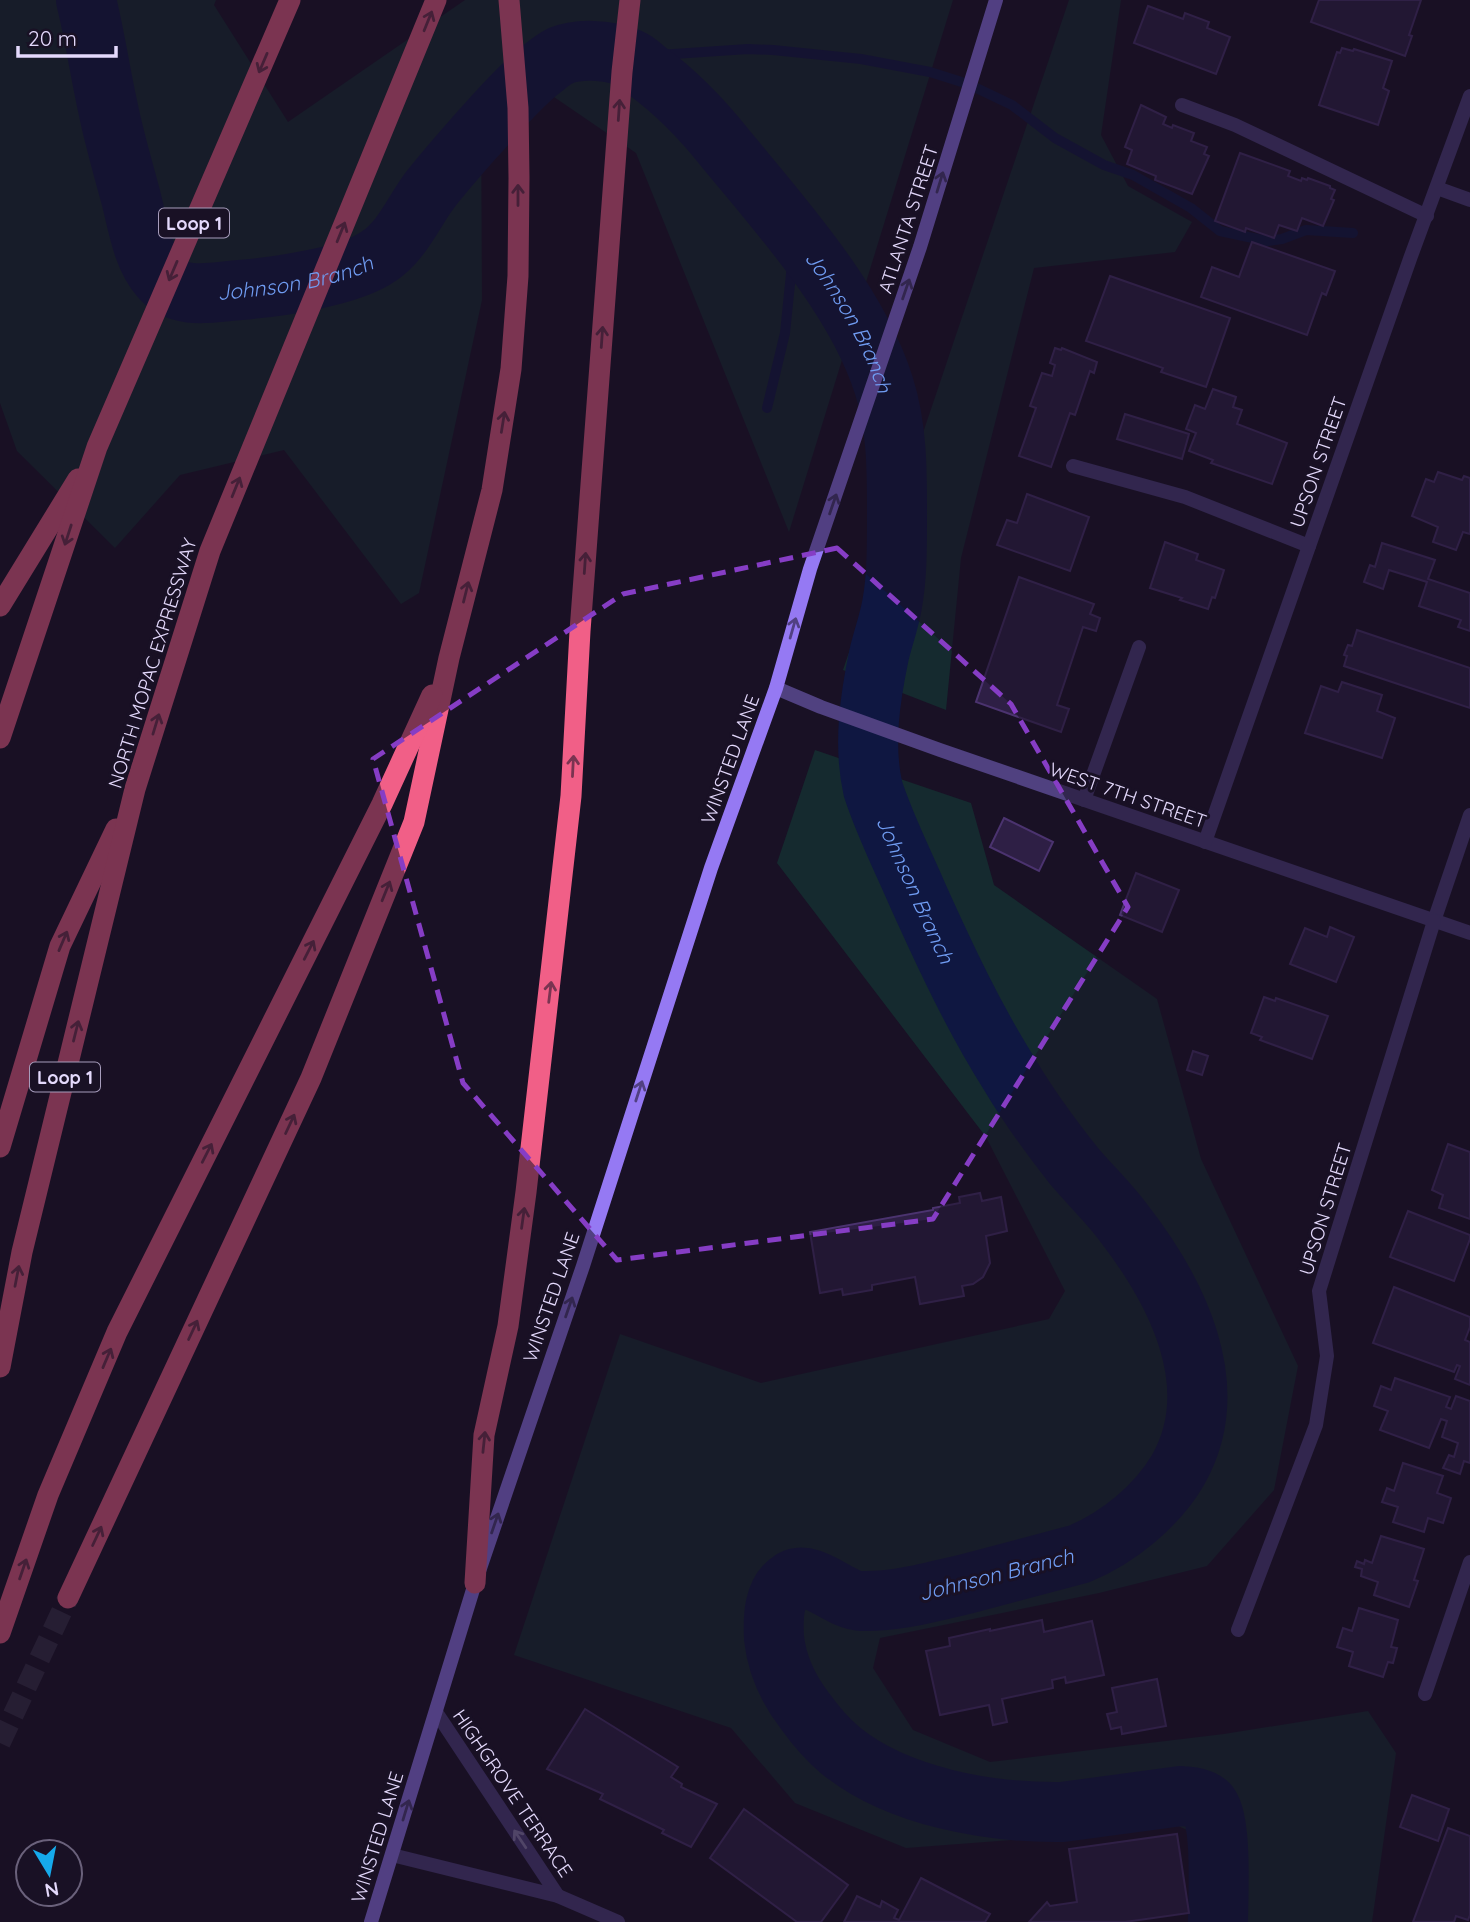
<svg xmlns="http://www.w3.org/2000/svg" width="1470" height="1922" font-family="Quicksand,sans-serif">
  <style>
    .green { fill: #152a2f }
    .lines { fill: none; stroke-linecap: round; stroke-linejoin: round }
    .stream { stroke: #0f1741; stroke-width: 10 }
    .river { stroke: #0f1741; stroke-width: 60 }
    .building { fill: #2e1f45; stroke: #4b336f; stroke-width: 2 }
    .motorway-tunnel { stroke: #372f45; stroke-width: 21; stroke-dasharray: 21 10; stroke-linecap: butt }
    .service { stroke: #504180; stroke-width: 14 }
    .minor { stroke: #504180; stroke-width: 14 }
    .secondary { stroke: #9579f3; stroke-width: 14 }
    .motorway { stroke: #f15f87; stroke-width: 21 }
    .oneway { stroke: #7a3451 }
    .oneway2 { stroke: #514082 }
    .oneway3 { stroke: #9385b8 }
    .marked { fill: none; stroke: #863dc5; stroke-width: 5; stroke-dasharray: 14 9; stroke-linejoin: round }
    .labels { text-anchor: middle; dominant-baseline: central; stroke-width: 6; stroke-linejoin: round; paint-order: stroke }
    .shield { fill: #191125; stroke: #a79dbc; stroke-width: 2 }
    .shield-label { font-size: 18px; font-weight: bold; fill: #e4d9fc }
    .street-label { font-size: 19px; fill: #e4d9fc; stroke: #191125 }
    .water-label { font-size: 21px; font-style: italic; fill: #709cf2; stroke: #191125 }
  </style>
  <rect width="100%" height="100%" fill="#191125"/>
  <g class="green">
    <polygon points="0,0 216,0 214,5 288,122 465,0 953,0 789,532 636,153 554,97 481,110 482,300 419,593 401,604 284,450 180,475 115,548 17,451 0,403"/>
    <polygon points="1069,0 1121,0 1101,135 1128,186 1192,222 1175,252 1034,268 961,558 946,710 843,670"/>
    <polygon points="815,750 971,803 994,885 1157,999 1201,1159 1298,1366 1274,1490 1207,1566 1099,1593 880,1638 873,1668 913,1730 990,1762 1224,1734 1368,1711 1396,1753 1372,1922 1200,1922 1198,1863 1189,1831 1168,1821 1024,1839 906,1848 795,1803 731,1728 514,1655 620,1334 761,1383 1049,1319 1065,1291 986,1137 777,863"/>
  </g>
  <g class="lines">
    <g class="stream">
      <polyline points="629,57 748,49 773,50 861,59 930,72 968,84 1012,105 1055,138 1104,165 1133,175 1191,208 1220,231 1267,241 1282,239 1306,230 1353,233"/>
      <polyline points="767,408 785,333 795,235"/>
    </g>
    <path class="river" id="s1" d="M86,0C95,36 100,72 108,108C114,138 123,168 131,198C138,225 142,256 160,277C179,301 213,292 240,290C276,287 350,277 379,256C402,241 414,211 430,190C444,172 459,155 474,138C495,115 515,91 539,71C546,66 552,60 560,56C579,48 607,50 626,57C634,59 641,66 647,71C677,93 702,119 725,148C782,217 857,300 884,386C898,430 897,476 897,521C897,549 897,578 892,605C889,622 883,638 879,655C870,698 863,745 873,789C885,826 903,861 918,896C946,958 974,1018 1010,1075C1029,1107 1051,1137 1074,1166C1090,1185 1108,1202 1123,1222C1176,1290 1226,1386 1178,1470C1157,1506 1118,1538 1079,1554C1041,1564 1003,1574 966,1584C931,1592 897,1602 861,1601C839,1600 812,1569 792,1580C773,1592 773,1618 774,1638C777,1666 788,1689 805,1711C815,1725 827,1739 840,1750C897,1797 990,1813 1062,1812L1181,1796C1190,1797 1200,1797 1207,1803C1223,1816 1218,1899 1218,1922"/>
  </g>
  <g class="building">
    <polygon points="1319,0 1421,0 1409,35 1412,36 1405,56 1311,22"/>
    <polygon points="1148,6 1183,19 1185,13 1209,22 1207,28 1230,37 1216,74 1134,43"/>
    <polygon points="1342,48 1353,51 1354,49 1392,61 1383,88 1389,91 1378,125 1319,105 1337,52 1340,53"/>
    <polygon points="1141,105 1166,117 1163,124 1172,128 1173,125 1194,133 1191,141 1207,147 1204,154 1209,156 1192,194 1155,180 1156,176 1127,164 1132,150 1125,147"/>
    <polygon points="1240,153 1290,171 1288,176 1301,181 1302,178 1307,180 1308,178 1330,186 1330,188 1335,190 1331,199 1334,200 1323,226 1302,218 1297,231 1279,225 1274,238 1246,228 1245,232 1215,221"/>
    <polygon points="1252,242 1335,271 1326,295 1322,293 1307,335 1201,297 1212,267 1239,277"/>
    <polygon points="1110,276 1230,318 1206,387 1161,372 1163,368 1086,341"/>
    <polygon points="1055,348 1061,350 1062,348 1097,362 1094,373 1090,371 1075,415 1070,413 1051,467 1019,456 1036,408 1030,406 1042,373 1052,376 1055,365 1050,363"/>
    <polygon points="1213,389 1236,397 1233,407 1242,410 1237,424 1287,443 1272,484 1211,463 1213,460 1189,451 1196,433 1186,429 1195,405 1205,409"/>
    <polygon points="1125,414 1189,434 1182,459 1117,439"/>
    <polygon points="1438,472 1462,480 1464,476 1470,478 1470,534 1463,532 1456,550 1433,542 1438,527 1412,516 1426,479 1434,482"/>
    <polygon points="1027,494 1089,517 1070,571 997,545 1007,520 1017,523"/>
    <polygon points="1165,542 1198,554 1196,560 1224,570 1215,598 1212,597 1208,609 1180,600 1182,598 1150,588"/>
    <polygon points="1382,543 1435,560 1428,579 1470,593 1470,631 1458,627 1461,620 1419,606 1427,582 1389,570 1383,589 1364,582 1370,565 1375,567"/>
    <polygon points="1019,577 1094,604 1090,614 1100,618 1096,631 1083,627 1057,705 1069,709 1061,732 976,702"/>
    <polygon points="1357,630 1470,668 1470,708 1344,666 1347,656 1344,655 1348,645 1352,646"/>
    <polygon points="1342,682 1382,695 1377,711 1395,718 1382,758 1305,733 1321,686 1338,692"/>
    <polygon points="1004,818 1053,842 1039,871 990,847"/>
    <polygon points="1136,873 1179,890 1162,932 1120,915"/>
    <polygon points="1330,927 1354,937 1336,982 1290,964 1305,928 1327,937"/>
    <polygon points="1264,997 1275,1001 1276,998 1328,1016 1312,1059 1260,1040 1262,1037 1251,1033"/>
    <polygon points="1193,1051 1208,1056 1202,1075 1187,1070"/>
    <polygon points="1448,1144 1470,1152 1470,1219 1439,1208 1443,1195 1432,1190"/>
    <polygon points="980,1193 982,1201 1001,1197 1007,1231 986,1236 990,1263 983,1277 973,1284 962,1286 964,1296 920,1304 915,1277 872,1285 872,1290 843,1295 842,1289 820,1293 810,1232 933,1210 933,1208 960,1203 959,1197"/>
    <polygon points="1408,1211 1470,1235 1470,1239 1454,1281 1390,1257"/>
    <polygon points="1394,1287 1470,1317 1470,1327 1465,1340 1470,1342 1470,1385 1455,1379 1460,1366 1457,1365 1454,1372 1373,1343"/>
    <polygon points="1395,1378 1450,1397 1446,1407 1451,1409 1456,1396 1470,1401 1470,1463 1464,1461 1460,1474 1443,1468 1449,1455 1454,1457 1458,1443 1442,1437 1447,1421 1441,1419 1429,1448 1380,1430 1388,1411 1374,1406 1381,1386 1391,1390"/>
    <polygon points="1403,1463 1443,1476 1437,1493 1451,1498 1443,1523 1428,1518 1424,1532 1393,1522 1398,1507 1382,1502 1387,1488 1394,1491"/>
    <polygon points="1381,1536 1424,1549 1414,1580 1418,1581 1409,1607 1374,1595 1378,1582 1361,1576 1362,1569 1355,1567 1357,1561 1364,1564 1365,1560 1372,1563"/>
    <polygon points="1359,1608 1398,1620 1391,1647 1397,1648 1393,1663 1388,1662 1383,1677 1349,1666 1353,1652 1337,1647 1343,1628 1352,1631"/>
    <polygon points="1042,1620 1044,1632 1092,1621 1104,1675 1066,1683 1065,1677 1052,1680 1053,1688 1002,1699 1007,1722 993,1725 989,1705 940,1715 926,1651 950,1646 949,1638 990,1629 990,1631"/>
    <polygon points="1157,1679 1166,1726 1122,1734 1121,1727 1111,1729 1107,1714 1117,1712 1112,1688"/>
    <polygon points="585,1709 678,1767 671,1777 682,1784 681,1787 717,1804 691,1847 662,1833 664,1830 600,1799 603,1794 547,1769"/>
    <polygon points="1412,1795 1449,1809 1438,1841 1400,1827"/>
    <polygon points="744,1809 848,1885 821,1922 797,1922 710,1858"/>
    <polygon points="1448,1828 1470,1836 1470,1915 1468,1920 1456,1916 1454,1922 1413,1922"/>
    <polygon points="1177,1834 1189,1913 1125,1922 1029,1922 1047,1902 1050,1906 1077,1902 1069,1849"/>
    <polygon points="921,1878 990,1914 985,1922 844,1922 857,1896 880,1907 882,1901 898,1910 894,1918 899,1920"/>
  </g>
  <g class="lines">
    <polyline class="motorway-tunnel" points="0,1743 68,1598"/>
    <g class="service">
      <polyline points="1182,105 1235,125 1427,216"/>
      <polyline points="1073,466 1185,497 1309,546"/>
      <polyline points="1084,800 1139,647"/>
      <polyline points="1434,921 1470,815"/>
      <polyline points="1425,1694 1470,1562"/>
    </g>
    <g class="minor">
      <polyline points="1437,188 1470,200"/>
      <polyline points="776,688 821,707 940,750 1470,933"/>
      <polyline points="1205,842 1411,256 1470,96"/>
      <polyline points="1238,1630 1316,1425 1327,1356 1319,1291 1434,921"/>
      <polyline points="436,1712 558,1896"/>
      <polyline points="392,1855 558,1896 618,1922"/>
    </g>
    <polyline class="secondary" points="371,1922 475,1583 583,1266 711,868 776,688 810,569 920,247 996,0"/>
    <g class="motorway">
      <polyline points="0,606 78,479"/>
      <polyline points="0,738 97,447 290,0"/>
      <polyline points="0,1147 60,946 116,829"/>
      <polyline points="0,1367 22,1252 135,789 210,551 436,0"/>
      <polyline points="475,1583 484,1435 508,1326 526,1192 571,796 580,631 622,72 630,0"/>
      <polyline points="68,1598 311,1078 414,822 449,658 492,490 511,369 518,276 519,178 518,108 509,0"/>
      <polyline points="0,1633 48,1495 117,1332 382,804 432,695"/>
    </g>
  </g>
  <defs><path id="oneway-shaft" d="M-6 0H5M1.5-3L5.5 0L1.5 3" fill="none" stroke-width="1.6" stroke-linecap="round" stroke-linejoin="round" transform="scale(1.75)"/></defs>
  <g class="oneway">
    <use href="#oneway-shaft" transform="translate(428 21) rotate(-68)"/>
    <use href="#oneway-shaft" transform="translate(263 63) rotate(113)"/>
    <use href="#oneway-shaft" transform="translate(619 110) rotate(-86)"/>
    <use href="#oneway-shaft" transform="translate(518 195) rotate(-90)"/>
    <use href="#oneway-shaft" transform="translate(341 232) rotate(-68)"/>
    <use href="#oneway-shaft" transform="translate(173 271) rotate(113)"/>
    <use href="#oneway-shaft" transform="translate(602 337) rotate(-86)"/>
    <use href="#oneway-shaft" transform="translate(503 422) rotate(-81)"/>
    <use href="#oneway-shaft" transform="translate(236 487) rotate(-68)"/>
    <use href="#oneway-shaft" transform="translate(68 535) rotate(108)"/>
    <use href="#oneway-shaft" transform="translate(585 563) rotate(-86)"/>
    <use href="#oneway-shaft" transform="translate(466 592) rotate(-76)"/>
    <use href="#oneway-shaft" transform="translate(156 724) rotate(-73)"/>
    <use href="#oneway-shaft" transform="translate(573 766) rotate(-87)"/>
    <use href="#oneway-shaft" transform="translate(386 891) rotate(-68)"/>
    <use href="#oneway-shaft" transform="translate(63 941) rotate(-67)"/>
    <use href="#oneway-shaft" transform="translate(309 950) rotate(-63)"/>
    <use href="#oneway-shaft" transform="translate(550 992) rotate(-83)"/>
    <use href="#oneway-shaft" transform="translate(76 1031) rotate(-76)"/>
    <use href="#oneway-shaft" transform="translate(290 1124) rotate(-65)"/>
    <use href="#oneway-shaft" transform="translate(207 1153) rotate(-63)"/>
    <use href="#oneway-shaft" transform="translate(523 1218) rotate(-82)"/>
    <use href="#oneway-shaft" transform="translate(17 1276) rotate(-79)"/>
    <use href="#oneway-shaft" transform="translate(193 1330) rotate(-65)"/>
    <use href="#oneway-shaft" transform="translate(107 1358) rotate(-67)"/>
    <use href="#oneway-shaft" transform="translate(484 1442) rotate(-84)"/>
    <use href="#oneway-shaft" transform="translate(97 1536) rotate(-65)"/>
    <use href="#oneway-shaft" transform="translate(23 1569) rotate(-71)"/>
  </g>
  <g class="oneway2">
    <use href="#oneway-shaft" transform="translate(940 182) rotate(-73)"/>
    <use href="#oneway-shaft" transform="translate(906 289) rotate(-71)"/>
    <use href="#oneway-shaft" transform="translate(833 504) rotate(-71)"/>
    <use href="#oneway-shaft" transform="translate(793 628) rotate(-74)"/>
    <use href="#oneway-shaft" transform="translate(639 1091) rotate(-72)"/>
    <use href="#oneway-shaft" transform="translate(569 1307) rotate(-71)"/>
    <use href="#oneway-shaft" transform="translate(495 1523) rotate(-71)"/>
    <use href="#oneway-shaft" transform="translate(406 1810) rotate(-73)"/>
  </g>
  <use class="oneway3" href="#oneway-shaft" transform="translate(520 1839) rotate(-124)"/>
  <path d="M0 0H1470V1922H0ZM837,548L1011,704L1128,907L933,1219L617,1260L463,1083L373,759L623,594Z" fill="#191125" fill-opacity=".55" fill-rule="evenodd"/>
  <path class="marked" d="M837,548L1011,704L1128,907L933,1219L617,1260L463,1083L373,759L623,594Z"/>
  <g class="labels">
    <g class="shield">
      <rect x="159" y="208.5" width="70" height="29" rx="5"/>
      <rect x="30" y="1062.5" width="70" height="29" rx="5"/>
    </g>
    <g class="shield-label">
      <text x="194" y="223">Loop 1</text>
      <text x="65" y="1077">Loop 1</text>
    </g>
    <g class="street-label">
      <text transform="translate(908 219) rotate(-72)">ATLANTA STREET</text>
      <text transform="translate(1318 462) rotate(-71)">UPSON STREET</text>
      <text transform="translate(152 663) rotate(-73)">NORTH MOPAC EXPRESSWAY</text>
      <text transform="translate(730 759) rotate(-70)">WINSTED LANE</text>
      <text transform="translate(1128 795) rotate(19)">WEST 7TH STREET</text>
      <text transform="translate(1325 1209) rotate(-73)">UPSON STREET</text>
      <text transform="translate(551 1297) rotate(-71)">WINSTED LANE</text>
      <text transform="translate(513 1793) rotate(56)">HIGHGROVE TERRACE</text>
      <text transform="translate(377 1837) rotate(-73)">WINSTED LANE</text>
    </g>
    <g class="water-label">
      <text stroke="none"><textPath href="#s1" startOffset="429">Johnson Branch</textPath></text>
      <text stroke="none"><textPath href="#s1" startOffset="1206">Johnson Branch</textPath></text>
      <text stroke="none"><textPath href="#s1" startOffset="1796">Johnson Branch</textPath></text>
      <text transform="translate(996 1574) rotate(-14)">Johnson Branch</text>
    </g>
  </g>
  <g transform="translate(49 1873) rotate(170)"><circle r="33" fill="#191125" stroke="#6a617b" stroke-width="2"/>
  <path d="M0-5L12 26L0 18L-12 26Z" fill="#16aaeb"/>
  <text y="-10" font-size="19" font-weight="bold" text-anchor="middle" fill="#e4d9fc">N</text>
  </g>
  <path d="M18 46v10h98v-10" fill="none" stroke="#e4d9fc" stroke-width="3.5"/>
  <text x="28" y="46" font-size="21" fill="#e4d9fc" stroke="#191125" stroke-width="5" paint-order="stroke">20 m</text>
</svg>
